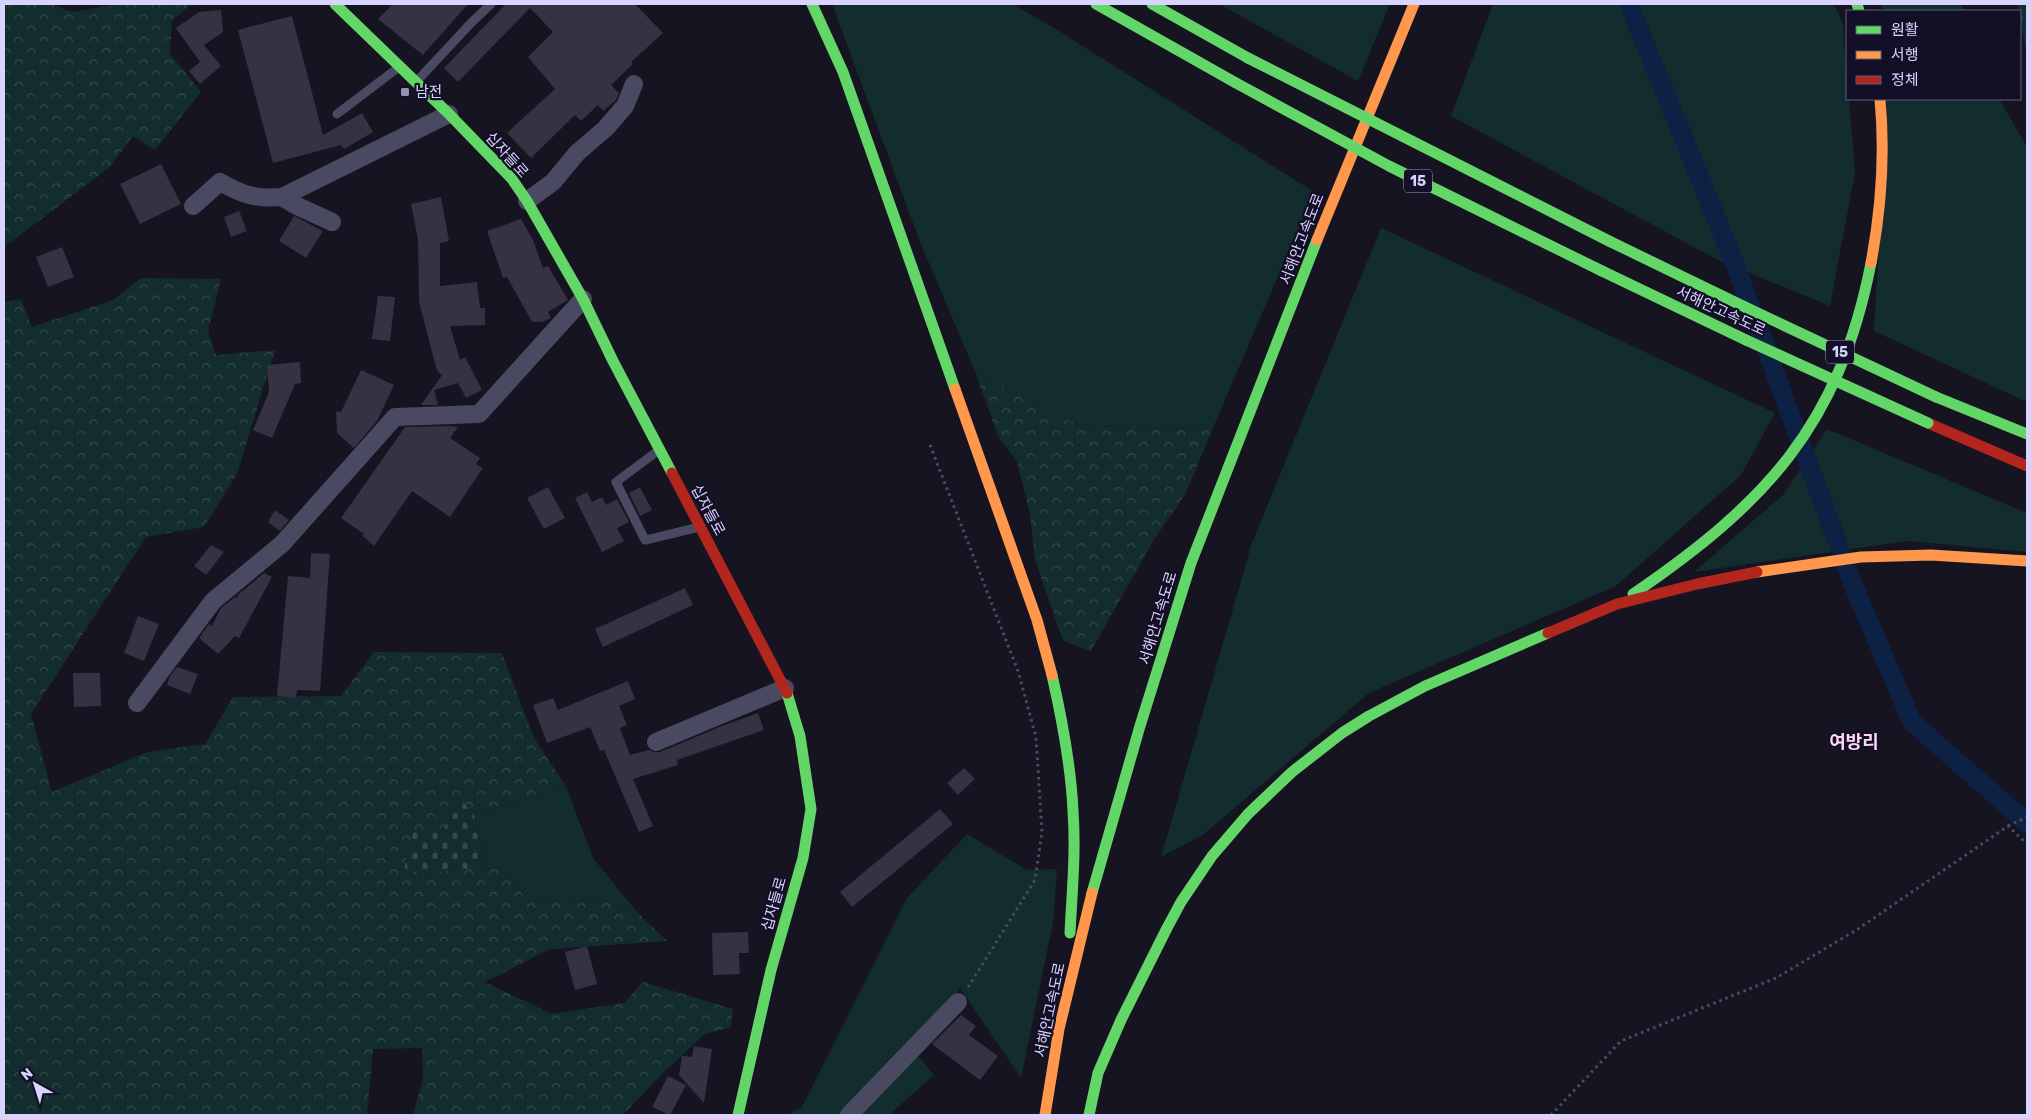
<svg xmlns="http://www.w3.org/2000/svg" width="2031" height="1119" font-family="Rubik,'Noto Sans KR',sans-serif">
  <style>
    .grass { fill: #132c2d }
    .forest { fill: url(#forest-crowns) }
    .cemetery { fill: url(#cemetery-stones) }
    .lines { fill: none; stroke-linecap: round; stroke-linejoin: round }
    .canal { stroke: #0d2144; stroke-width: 19 }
    .building { fill: #343243 }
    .path { stroke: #44505f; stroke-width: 3; stroke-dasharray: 2.5 4; stroke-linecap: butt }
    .lane { stroke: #4a4962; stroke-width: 9 }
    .street { stroke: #4a4962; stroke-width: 18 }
    .fast { stroke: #63d668; stroke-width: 11 }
    .slow { stroke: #ff974d; stroke-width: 11 }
    .jam { stroke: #b3261e; stroke-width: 11 }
    .fast-bridge { stroke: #63d668; stroke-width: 11 }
    .poi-dot { fill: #9591b1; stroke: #130f26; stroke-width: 2 }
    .labels { text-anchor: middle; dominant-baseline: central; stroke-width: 4.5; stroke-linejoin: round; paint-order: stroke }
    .shield { fill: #130f26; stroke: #9e99be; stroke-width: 1 }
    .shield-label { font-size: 14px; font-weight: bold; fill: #d9d4ff }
    .poi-label { font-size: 15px; fill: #d9d4ff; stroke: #130f26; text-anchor: start }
    .street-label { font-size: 15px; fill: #d9d4ff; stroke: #130f26 }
    .quarter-label { font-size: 18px; font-weight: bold; fill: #ffd6f0; stroke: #130f26 }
  </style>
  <defs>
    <pattern id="forest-crowns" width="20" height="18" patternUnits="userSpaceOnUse" patternTransform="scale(1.25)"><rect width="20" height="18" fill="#132c2d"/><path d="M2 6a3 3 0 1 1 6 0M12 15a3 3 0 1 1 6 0" fill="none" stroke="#354a4c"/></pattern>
    <pattern id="cemetery-stones" width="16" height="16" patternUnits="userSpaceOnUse" patternTransform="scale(1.25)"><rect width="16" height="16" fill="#132c2d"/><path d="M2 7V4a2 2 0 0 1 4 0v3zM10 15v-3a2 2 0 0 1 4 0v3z" fill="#354a4c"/></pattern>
  </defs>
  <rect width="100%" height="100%" fill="#161421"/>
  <g class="grass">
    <polygon points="832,4 1013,4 1059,31 1314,192 1213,428 1151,429 1078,425 976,374 920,242"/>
    <polygon points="1219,4 1390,4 1358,81"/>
    <polygon points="1493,4 1834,4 1843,24 1847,99 1849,99 1855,172 1830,306 1716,259 1451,116"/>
    <polygon points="1880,4 1961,4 1964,11 1884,11"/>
    <polygon points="1887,99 1999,99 2027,147 2027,402 1874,331"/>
    <polygon points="1381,228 1775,413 1741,475 1616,586 1369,693 1203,835 1161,857 1252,543"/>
    <polygon points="1827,429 2027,513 2027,552 1907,541 1694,572 1783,495"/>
    <polygon points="566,786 593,858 636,911 606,901 527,899 502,866 482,868 483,854 474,814"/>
    <polygon points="967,834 1027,870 1057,869 1053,923 1021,1078 960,988 918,1056 934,1075 889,1115 787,1115 802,1107 907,898"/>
  </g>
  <g class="forest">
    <polygon points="4,4 51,4 72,12 119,4 192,4 172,20 170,54 201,92 155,150 133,136 109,168 4,247"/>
    <polygon points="2018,4 2027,4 2027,52 2025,46"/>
    <polygon points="141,278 221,279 208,331 216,355 275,350 237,474 204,527 146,537 31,714 52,792 147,752 205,744 233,697 341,696 374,652 502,653 534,738 566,786 474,814 462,801 442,831 403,875 502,866 527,899 606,901 636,911 667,941 550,949 485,982 552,1014 624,1003 643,982 733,1009 731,1027 705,1034 661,1075 623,1115 413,1115 423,1078 422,1048 373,1049 367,1115 4,1115 4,302 21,299 32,327 113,300"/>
    <polygon points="976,374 1078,425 1151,429 1213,428 1185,495 1155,538 1091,651 1063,641 1035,560 1030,514 1017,462 998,436"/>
  </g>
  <polygon class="cemetery" points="462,801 474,814 483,854 482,868 403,875 412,832 442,831"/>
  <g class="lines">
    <polyline class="canal" points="1629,4 1736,267 1852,582 1912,722 2027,823"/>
  </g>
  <g class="building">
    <polygon points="393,4 468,4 423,55 378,19"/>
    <polygon points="506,4 635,4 663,33 631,62 633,64 611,85 619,93 616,100 603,111 598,105 581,121 575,115 531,158 507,133 555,89 528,57 553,32 530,8 458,82 444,68"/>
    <polygon points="221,10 223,32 204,45 221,66 200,84 189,71 200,62 176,28 199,12"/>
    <polygon points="292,16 323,135 362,113 373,132 344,149 341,145 273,163 238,30"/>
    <polygon points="161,164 181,204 140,224 120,184"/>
    <polygon points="441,197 449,241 440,243 440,286 477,282 480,308 485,308 485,325 450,326 460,360 465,357 482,390 466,398 458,383 434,390 438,405 421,405 442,375 437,371 419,302 418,239 411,204"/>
    <polygon points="239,211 247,231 231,237 224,217"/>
    <polygon points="294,216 323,231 306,258 279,241"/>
    <polygon points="521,219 533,240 543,268 548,266 568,300 548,312 551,318 542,322 532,322 507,277 503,278 487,231"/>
    <polygon points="62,247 74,277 48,287 36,257"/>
    <polygon points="378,296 395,297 390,341 372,339"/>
    <polygon points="300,362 301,383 295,384 272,438 253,430 269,392 267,365"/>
    <polygon points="361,370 394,385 377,421 354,448 337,433 336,411 341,412"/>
    <polygon points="450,426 458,427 450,438 480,458 476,464 483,468 450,517 412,491 374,546 363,536 364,534 341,518 405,427"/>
    <polygon points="548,487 565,518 544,529 527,498"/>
    <polygon points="640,487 652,510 640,516 629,493"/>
    <polygon points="587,492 592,502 602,497 606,505 617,499 629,522 617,528 624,541 602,552 575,498"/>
    <polygon points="275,510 289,520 280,531 268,522"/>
    <polygon points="211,545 224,552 206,575 194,566"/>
    <polygon points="311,553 330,554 320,691 297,690 296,698 277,696 288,576 310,578"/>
    <polygon points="264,573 272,577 239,638 235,636 218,654 199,638 209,624 212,626 221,608 235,597 237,598 239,594"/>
    <polygon points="685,588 693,605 603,647 595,629"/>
    <polygon points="138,616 159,624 144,661 124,653"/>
    <polygon points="177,667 198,674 190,694 167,685 170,676"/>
    <polygon points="73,673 100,673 101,706 74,707"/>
    <polygon points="628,681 635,699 619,706 627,725 620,728 630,755 649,750 654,752 660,752 722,726 758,713 764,730 677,760 678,765 633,779 653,826 639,832 604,750 600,751 590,727 547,743 533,705 553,698 558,710"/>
    <polygon points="964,768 975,779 958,795 947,783"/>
    <polygon points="940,809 953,824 852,907 840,892"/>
    <polygon points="748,932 749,953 739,953 740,974 713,975 712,933"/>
    <polygon points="587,946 597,984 575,990 565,952"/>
    <polygon points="961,1015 976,1026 969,1035 998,1056 980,1080 932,1044"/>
    <polygon points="694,1046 712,1049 704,1103 679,1075 682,1056 692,1057"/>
    <polygon points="668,1076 686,1085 670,1115 652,1107"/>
  </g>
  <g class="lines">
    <g class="path">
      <polyline points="930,445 1018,671 1036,737 1042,832 1035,880 967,989"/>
      <polyline points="2008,826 2027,817"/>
      <polyline points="1551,1115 1621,1041 1776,978 1858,929 2008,826 2027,844"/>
    </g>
    <g class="lane">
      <polyline points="416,82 471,23 491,4"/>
      <polyline points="337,114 399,67"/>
      <polyline points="659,450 616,482 645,540 699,527"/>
    </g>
    <g class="street">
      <polyline points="282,197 295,205 332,222"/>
      <polyline points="527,201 553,182 577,153 606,128 625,106 634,84"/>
      <path d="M193,206L220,182C243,195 255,199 282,197L449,114"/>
      <polyline points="137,703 213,601 282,544 395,417 479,414 583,299"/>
      <polyline points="656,742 785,688"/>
      <polyline points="849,1115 958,1002"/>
    </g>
    <g class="fast">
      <polyline points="335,4 449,114 512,179 527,201 583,299 613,361 672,473"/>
      <polyline points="812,4 843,72 955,389"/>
      <polyline points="1096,4 1236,83"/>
      <polyline points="1152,4 1248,58"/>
      <polyline points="1857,4 1859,11"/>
      <polyline points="1609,241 1745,307"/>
      <polyline points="1602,271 1746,340"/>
      <polyline points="1936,397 2027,434"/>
      <path d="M1633,594C1766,503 1839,426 1871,263"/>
      <path d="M1052,675C1062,719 1071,765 1073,811C1076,852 1072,892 1070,933"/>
      <polyline points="1092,893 1140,726 1191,563 1317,240"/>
      <polyline points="738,1115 771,970 803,858 811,809 800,736 787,693"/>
      <polyline points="1089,1115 1098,1073 1121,1020 1167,928 1181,902 1212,856 1248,814 1292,772 1342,733 1369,716 1425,686 1548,633"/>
    </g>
    <g class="slow">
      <polyline points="1317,240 1414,4"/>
      <path d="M1871,263C1881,210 1885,153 1880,99"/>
      <polyline points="955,389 1037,620 1052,675"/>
      <polyline points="1757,572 1861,557 1931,555 2027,561"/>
      <polyline points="1045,1115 1059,1029 1092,893"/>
    </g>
    <g class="jam">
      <polyline points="1928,423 2027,466"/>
      <polyline points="672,473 787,693"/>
      <polyline points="1548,633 1617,604 1697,584 1757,572"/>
    </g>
    <g class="fast-bridge">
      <polyline points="1248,58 1609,241"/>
      <polyline points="1236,83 1389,166 1602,271"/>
      <polyline points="1745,307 1936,397"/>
      <polyline points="1746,340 1928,423"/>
    </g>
  </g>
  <rect class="poi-dot" x="400" y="87" width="10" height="10" rx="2.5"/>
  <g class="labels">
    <g class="shield">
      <rect x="1404" y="169.5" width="28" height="23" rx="4"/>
      <rect x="1826" y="340.5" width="28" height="23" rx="4"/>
    </g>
    <g class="shield-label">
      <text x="1418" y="181">15</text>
      <text x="1840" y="352">15</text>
    </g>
    <g class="poi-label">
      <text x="415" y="92">남전</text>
    </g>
    <g class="street-label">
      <text transform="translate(507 155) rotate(48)">십자들로</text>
      <text transform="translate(1302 239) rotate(-69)">서해안고속도로</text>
      <text transform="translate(1721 311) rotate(25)">서해안고속도로</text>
      <text transform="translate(708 510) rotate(62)">십자들로</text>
      <text transform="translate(1158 618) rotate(-73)">서해안고속도로</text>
      <text transform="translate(774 904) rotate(-74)">십자들로</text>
      <text transform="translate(1050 1010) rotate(-78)">서해안고속도로</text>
    </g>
    <g class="quarter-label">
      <text x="1854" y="742">여방리</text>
    </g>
  </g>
  <rect width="2031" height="1119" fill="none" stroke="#d9d4ff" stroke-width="10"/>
  <rect x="1846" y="10" width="175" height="90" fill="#130f26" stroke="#625e7d"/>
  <rect x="1856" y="26" width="25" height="8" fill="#63d668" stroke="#625e7d"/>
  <text x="1891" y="35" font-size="15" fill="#d9d4ff">원활</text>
  <rect x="1856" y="51" width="25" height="8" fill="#ff974d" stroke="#625e7d"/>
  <text x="1891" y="60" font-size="15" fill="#d9d4ff">서행</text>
  <rect x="1856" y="76" width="25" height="8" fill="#b3261e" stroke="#625e7d"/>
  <text x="1891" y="85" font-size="15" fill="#d9d4ff">정체</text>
  <g transform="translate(35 1084) rotate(321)" stroke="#130f26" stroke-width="4" paint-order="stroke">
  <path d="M0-4L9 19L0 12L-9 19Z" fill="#d9d4ff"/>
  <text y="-8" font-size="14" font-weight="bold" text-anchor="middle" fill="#d9d4ff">N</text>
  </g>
</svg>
